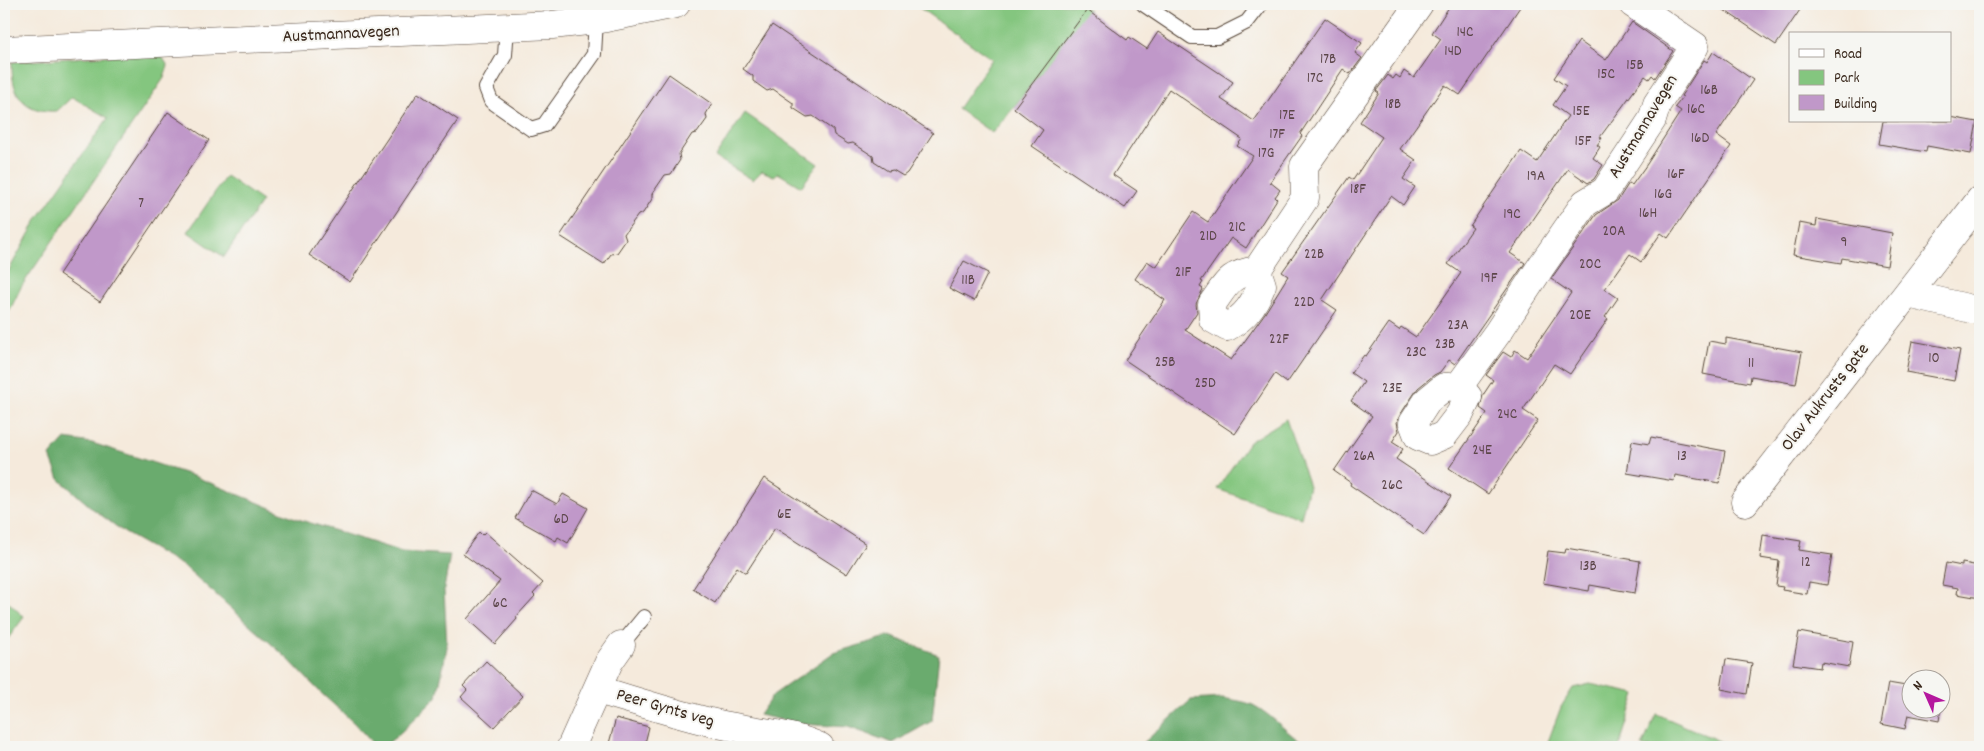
<svg xmlns="http://www.w3.org/2000/svg" width="1984" height="751" font-family="Dekko,sans-serif">
  <style>
    .green { fill: #84c67f; stroke: #60784e }
    .forest { fill: #6bab6e; stroke: #536a46 }
    .building { fill: #c098c9 }
    .lines { fill: none; stroke-linecap: round; stroke-linejoin: round }
    .service-casing { stroke: #57473a; stroke-width: 16 }
    .minor-casing { stroke: #57473a; stroke-width: 29 }
    .tertiary-casing { stroke: #57473a; stroke-width: 29 }
    .service { stroke: #fff; stroke-width: 14 }
    .minor { stroke: #fff; stroke-width: 28 }
    .tertiary { stroke: #fff; stroke-width: 28 }
    .labels { text-anchor: middle; dominant-baseline: central; stroke-width: 4; stroke-linejoin: round; paint-order: stroke }
    .number-label { font-size: 15px; fill: #5c4649 }
    .street-label { font-size: 18px; fill: #3b2a1e; stroke: #f6f6f2 }
  </style>
  <rect width="100%" height="100%" fill="#f6f6f2"/>
  <filter id="ink" filterUnits="userSpaceOnUse"><feTurbulence type="fractalNoise" baseFrequency=".02" numOctaves="2"/><feDisplacementMap in="SourceGraphic" scale="10" xChannelSelector="R" yChannelSelector="G"/><feConvolveMatrix kernelMatrix="1 2 1 2 8 2 1 2 1" color-interpolation-filters="sRGB"/></filter>
  <filter id="wash" filterUnits="userSpaceOnUse"><feTurbulence type="fractalNoise" baseFrequency=".0096" numOctaves="4" result="noise"/><feDisplacementMap in="SourceGraphic" scale="20" xChannelSelector="R" yChannelSelector="G"/><feGaussianBlur stdDeviation="1.12" result="paint"/><feColorMatrix in="noise" values="0 0 0 0 0 0 0 0 0 0 0 0 0 0 0 0 0 1.4 0 .05"/><feComposite in="paint" operator="in"/></filter>
  <g filter="url(#wash)">
    <rect width="100%" height="100%" fill="#f5eadc"/>
    <g class="green">
      <polygon points="914,4 1078,4 1089,10 1013,108 992,133 958,109 992,59"/>
      <path d="M149,53L163,58L168,66L164,78L21,287L9,312L4,311L5,277L38,218L108,118L72,97L57,111C23,113 11,94 12,62Z"/>
      <polygon points="745,113 818,164 801,187 778,173 774,176 762,171 753,180 715,157"/>
      <polygon points="226,176 262,201 224,257 188,232"/>
      <polygon points="1286,419 1309,486 1301,518 1217,489 1249,442"/>
      <polygon points="4,598 24,617 4,644"/>
      <polygon points="1590,684 1636,694 1619,747 1546,747 1561,707 1573,688"/>
      <polygon points="1656,714 1657,714 1733,747 1642,747"/>
    </g>
    <g class="forest">
      <polygon points="65,439 92,443 142,459 196,477 298,519 402,552 450,555 444,589 447,647 437,697 397,736 383,747 376,747 354,723 321,693 287,658 185,567 125,533 93,509 59,479 50,456"/>
      <polygon points="890,636 939,655 932,721 893,743 848,727 801,724 759,715 773,695 833,653"/>
      <path d="M1222,698C1232,700 1244,701 1253,705C1274,716 1289,736 1309,747H1139L1191,700Z"/>
    </g>
    <g id="blocks">
      <g class="building">
        <polygon points="1451,4 1522,4 1460,95 1445,85 1400,149 1416,160 1403,179 1415,187 1403,205 1391,196 1322,300 1337,310 1287,383 1275,374 1235,434 1125,360 1165,300 1135,279 1147,261 1156,267 1193,212 1208,222 1253,156 1237,146 1242,139 1169,89 1113,175 1137,191 1125,208 1032,146 1043,130 1014,108 1087,10 1127,40 1129,37 1147,49 1158,32 1233,82 1221,99 1254,121 1325,18 1362,43 1355,53 1362,58 1350,74 1343,69 1300,134 1302,136 1270,182 1280,190 1275,197 1277,199 1246,248 1231,238 1201,281 1203,282 1200,287 1203,289 1196,304 1197,312 1185,330 1231,360 1265,313 1288,276 1282,272 1349,177 1353,180 1382,137 1360,122 1379,93 1376,91 1388,75 1393,79 1396,75 1400,78 1404,71 1414,78 1441,39 1432,33"/>
        <polygon points="1715,4 1804,4 1776,45"/>
        <polygon points="1632,22 1673,51 1655,78 1652,75 1649,79 1645,76 1600,137 1602,138 1597,145 1600,147 1593,158 1603,165 1594,179 1588,183 1568,169 1510,253 1525,263 1455,364 1449,360 1440,372 1434,375 1418,388 1400,415 1397,422 1399,431 1392,442 1403,449 1396,459 1451,496 1424,535 1350,485 1351,483 1334,471 1372,416 1351,401 1364,382 1351,373 1364,355 1366,356 1389,323 1399,330 1401,327 1416,337 1461,273 1448,264 1473,228 1470,226 1484,205 1521,151 1537,162 1568,116 1553,105 1566,86 1554,78 1579,41 1606,60"/>
        <polygon points="772,25 933,133 907,173 903,176 893,170 888,171 874,162 873,156 853,143 848,144 834,135 833,130 813,116 807,117 793,108 793,103 773,89 767,91 753,81 753,76 743,69"/>
        <polygon points="1713,52 1753,80 1716,135 1731,146 1668,238 1661,233 1641,262 1630,254 1605,289 1618,298 1605,317 1608,319 1570,374 1554,364 1523,410 1538,420 1488,494 1449,468 1487,413 1480,408 1483,395 1493,380 1486,375 1503,352 1511,357 1515,350 1527,358 1571,293 1551,279 1596,215 1618,200 1629,183 1632,185 1647,164 1681,111 1675,107 1683,97 1681,96 1704,60 1707,62"/>
        <polygon points="669,74 712,104 706,114 707,119 697,133 692,134 679,154 680,160 671,174 665,175 652,194 652,199 643,213 638,215 624,234 626,240 617,253 611,254 604,264 560,236"/>
        <polygon points="418,93 458,120 350,282 309,255"/>
        <polygon points="168,112 209,140 100,302 59,274"/>
        <polygon points="1950,117 1977,122 1971,154 1927,146 1926,152 1879,144 1883,121 1950,121"/>
        <polygon points="1817,219 1892,233 1887,266 1842,258 1841,263 1793,255 1799,223 1816,226"/>
        <polygon points="964,261 988,273 974,301 949,288"/>
        <polygon points="1726,338 1802,352 1796,384 1751,376 1750,383 1703,374 1709,341 1726,344"/>
        <polygon points="1912,341 1960,350 1954,381 1906,372"/>
        <polygon points="1651,437 1725,451 1719,483 1675,475 1674,481 1627,473 1632,441 1649,444"/>
        <polygon points="764,478 866,544 847,574 775,528 746,573 737,567 715,603 693,589"/>
        <polygon points="531,490 557,504 563,494 588,508 568,543 558,537 556,541 515,518"/>
        <polygon points="479,532 482,535 485,532 543,583 533,594 535,596 516,617 517,619 495,644 467,619 500,581 463,554"/>
        <polygon points="1763,535 1801,541 1799,550 1832,555 1827,585 1809,582 1807,594 1782,590 1783,587 1776,586 1779,561 1760,558"/>
        <polygon points="1566,548 1640,561 1635,593 1590,585 1589,591 1543,583 1548,551 1565,553"/>
        <polygon points="1946,563 1962,566 1962,563 1980,566 1980,598 1957,594 1958,588 1942,585"/>
        <polygon points="1799,632 1853,642 1849,667 1821,662 1820,668 1793,664"/>
        <polygon points="1726,659 1752,663 1747,694 1721,689"/>
        <polygon points="486,661 523,696 494,727 461,697 467,690 463,686"/>
        <polygon points="1888,683 1912,687 1912,708 1941,708 1939,721 1908,715 1905,729 1881,724"/>
        <polygon points="616,718 649,727 644,747 608,747"/>
      </g>
    </g>
  </g>
  <g filter="url(#ink)">
    <use href="#blocks" fill-opacity="0" stroke="#57473a" stroke-width="1"/>
    <g class="lines">
      <g class="service-casing">
        <g id="service">
          <polyline points="1143,4 1192,37 1217,37 1247,22 1261,4"/>
          <polyline points="507,27 505,55 486,88 491,101 531,129 544,125 594,54 596,20"/>
          <polyline points="621,645 644,617"/>
        </g>
      </g>
      <g class="minor-casing">
        <g id="minor">
          <path d="M1257,270L1262,285C1254,304 1246,317 1227,327L1213,319L1212,304C1227,283 1229,274 1257,270L1305,198L1304,166L1419,4"/>
          <polyline points="1908,294 1980,311"/>
          <polyline points="1459,386 1498,332 1540,268 1585,203 1605,191 1652,120 1657,104 1695,46 1633,4"/>
          <polygon points="1459,386 1468,397 1460,414 1444,435 1430,441 1418,436 1413,423 1428,400 1444,387"/>
          <polyline points="1745,502 1980,200"/>
          <path d="M598,690C639,702 681,716 723,725C756,732 790,733 820,747"/>
          <polyline points="571,747 609,662 621,645"/>
        </g>
      </g>
      <g class="tertiary-casing">
        <polyline id="tertiary" points="4,50 552,25 596,20 676,4"/>
      </g>
      <use href="#service" class="service"/>
      <use href="#minor" class="minor"/>
      <use href="#tertiary" class="tertiary"/>
    </g>
  </g>
  <g class="labels">
    <g class="number-label">
      <text x="1465" y="33">14C</text>
      <text x="1453" y="52">14D</text>
      <text x="1328" y="60">17B</text>
      <text x="1635" y="66">15B</text>
      <text x="1606" y="75">15C</text>
      <text x="1315" y="79">17C</text>
      <text x="1709" y="91">16B</text>
      <text x="1393" y="105">18B</text>
      <text x="1696" y="110">16C</text>
      <text x="1581" y="112">15E</text>
      <text x="1287" y="116">17E</text>
      <text x="1277" y="135">17F</text>
      <text x="1700" y="139">16D</text>
      <text x="1583" y="142">15F</text>
      <text x="1266" y="154">17G</text>
      <text x="1676" y="175">16F</text>
      <text x="1536" y="177">19A</text>
      <text x="1358" y="190">18F</text>
      <text x="1663" y="195">16G</text>
      <text x="141" y="204">7</text>
      <text x="1648" y="214">16H</text>
      <text x="1512" y="215">19C</text>
      <text x="1237" y="228">21C</text>
      <text x="1614" y="232">20A</text>
      <text x="1208" y="237">21D</text>
      <text x="1844" y="243">9</text>
      <text x="1314" y="255">22B</text>
      <text x="1590" y="265">20C</text>
      <text x="1183" y="273">21F</text>
      <text x="1489" y="279">19F</text>
      <text x="968" y="281">11B</text>
      <text x="1304" y="303">22D</text>
      <text x="1580" y="316">20E</text>
      <text x="1458" y="326">23A</text>
      <text x="1279" y="340">22F</text>
      <text x="1445" y="345">23B</text>
      <text x="1416" y="353">23C</text>
      <text x="1934" y="359">10</text>
      <text x="1165" y="363">25B</text>
      <text x="1751" y="364">11</text>
      <text x="1205" y="384">25D</text>
      <text x="1392" y="389">23E</text>
      <text x="1507" y="415">24C</text>
      <text x="1482" y="451">24E</text>
      <text x="1364" y="457">26A</text>
      <text x="1682" y="457">13</text>
      <text x="1392" y="486">26C</text>
      <text x="784" y="515">6E</text>
      <text x="561" y="520">6D</text>
      <text x="1806" y="563">12</text>
      <text x="1588" y="567">13B</text>
      <text x="500" y="604">6C</text>
    </g>
    <g class="street-label">
      <text transform="translate(341 35) rotate(-3)">Austmannavegen</text>
      <text transform="translate(1644 127) rotate(-59)">Austmannavegen</text>
      <text transform="translate(1826 398) rotate(-52)">Olav Aukrusts gate</text>
      <text transform="translate(665 709) rotate(16)">Peer Gynts veg</text>
    </g>
  </g>
  <rect width="1984" height="751" fill="none" stroke="#f6f6f2" stroke-width="20"/>
  <rect x="1789" y="32" width="162" height="90" fill="#f6f6f2" stroke="#aba49d"/>
  <rect x="1799" y="49" width="25" height="8" fill="#ffffff" stroke="#aba49d"/>
  <text x="1834" y="58" font-size="15" fill="#3b2a1e">Road</text>
  <rect x="1799" y="70" width="25" height="15" fill="#84c67f" stroke="#aba49d"/>
  <text x="1834" y="82" font-size="15" fill="#3b2a1e">Park</text>
  <rect x="1799" y="95" width="25" height="15" fill="#c098c9" stroke="#aba49d"/>
  <text x="1834" y="108" font-size="15" fill="#3b2a1e">Building</text>
  <g transform="translate(1926 694) rotate(315)"><circle r="24" fill="#f6f6f2" stroke="#aba49d"/>
  <path d="M0-4L9 19L0 12L-9 19Z" fill="#b5179e"/>
  <text y="-8" font-size="14" font-weight="bold" text-anchor="middle" fill="#3b2a1e">N</text>
  </g>
</svg>
